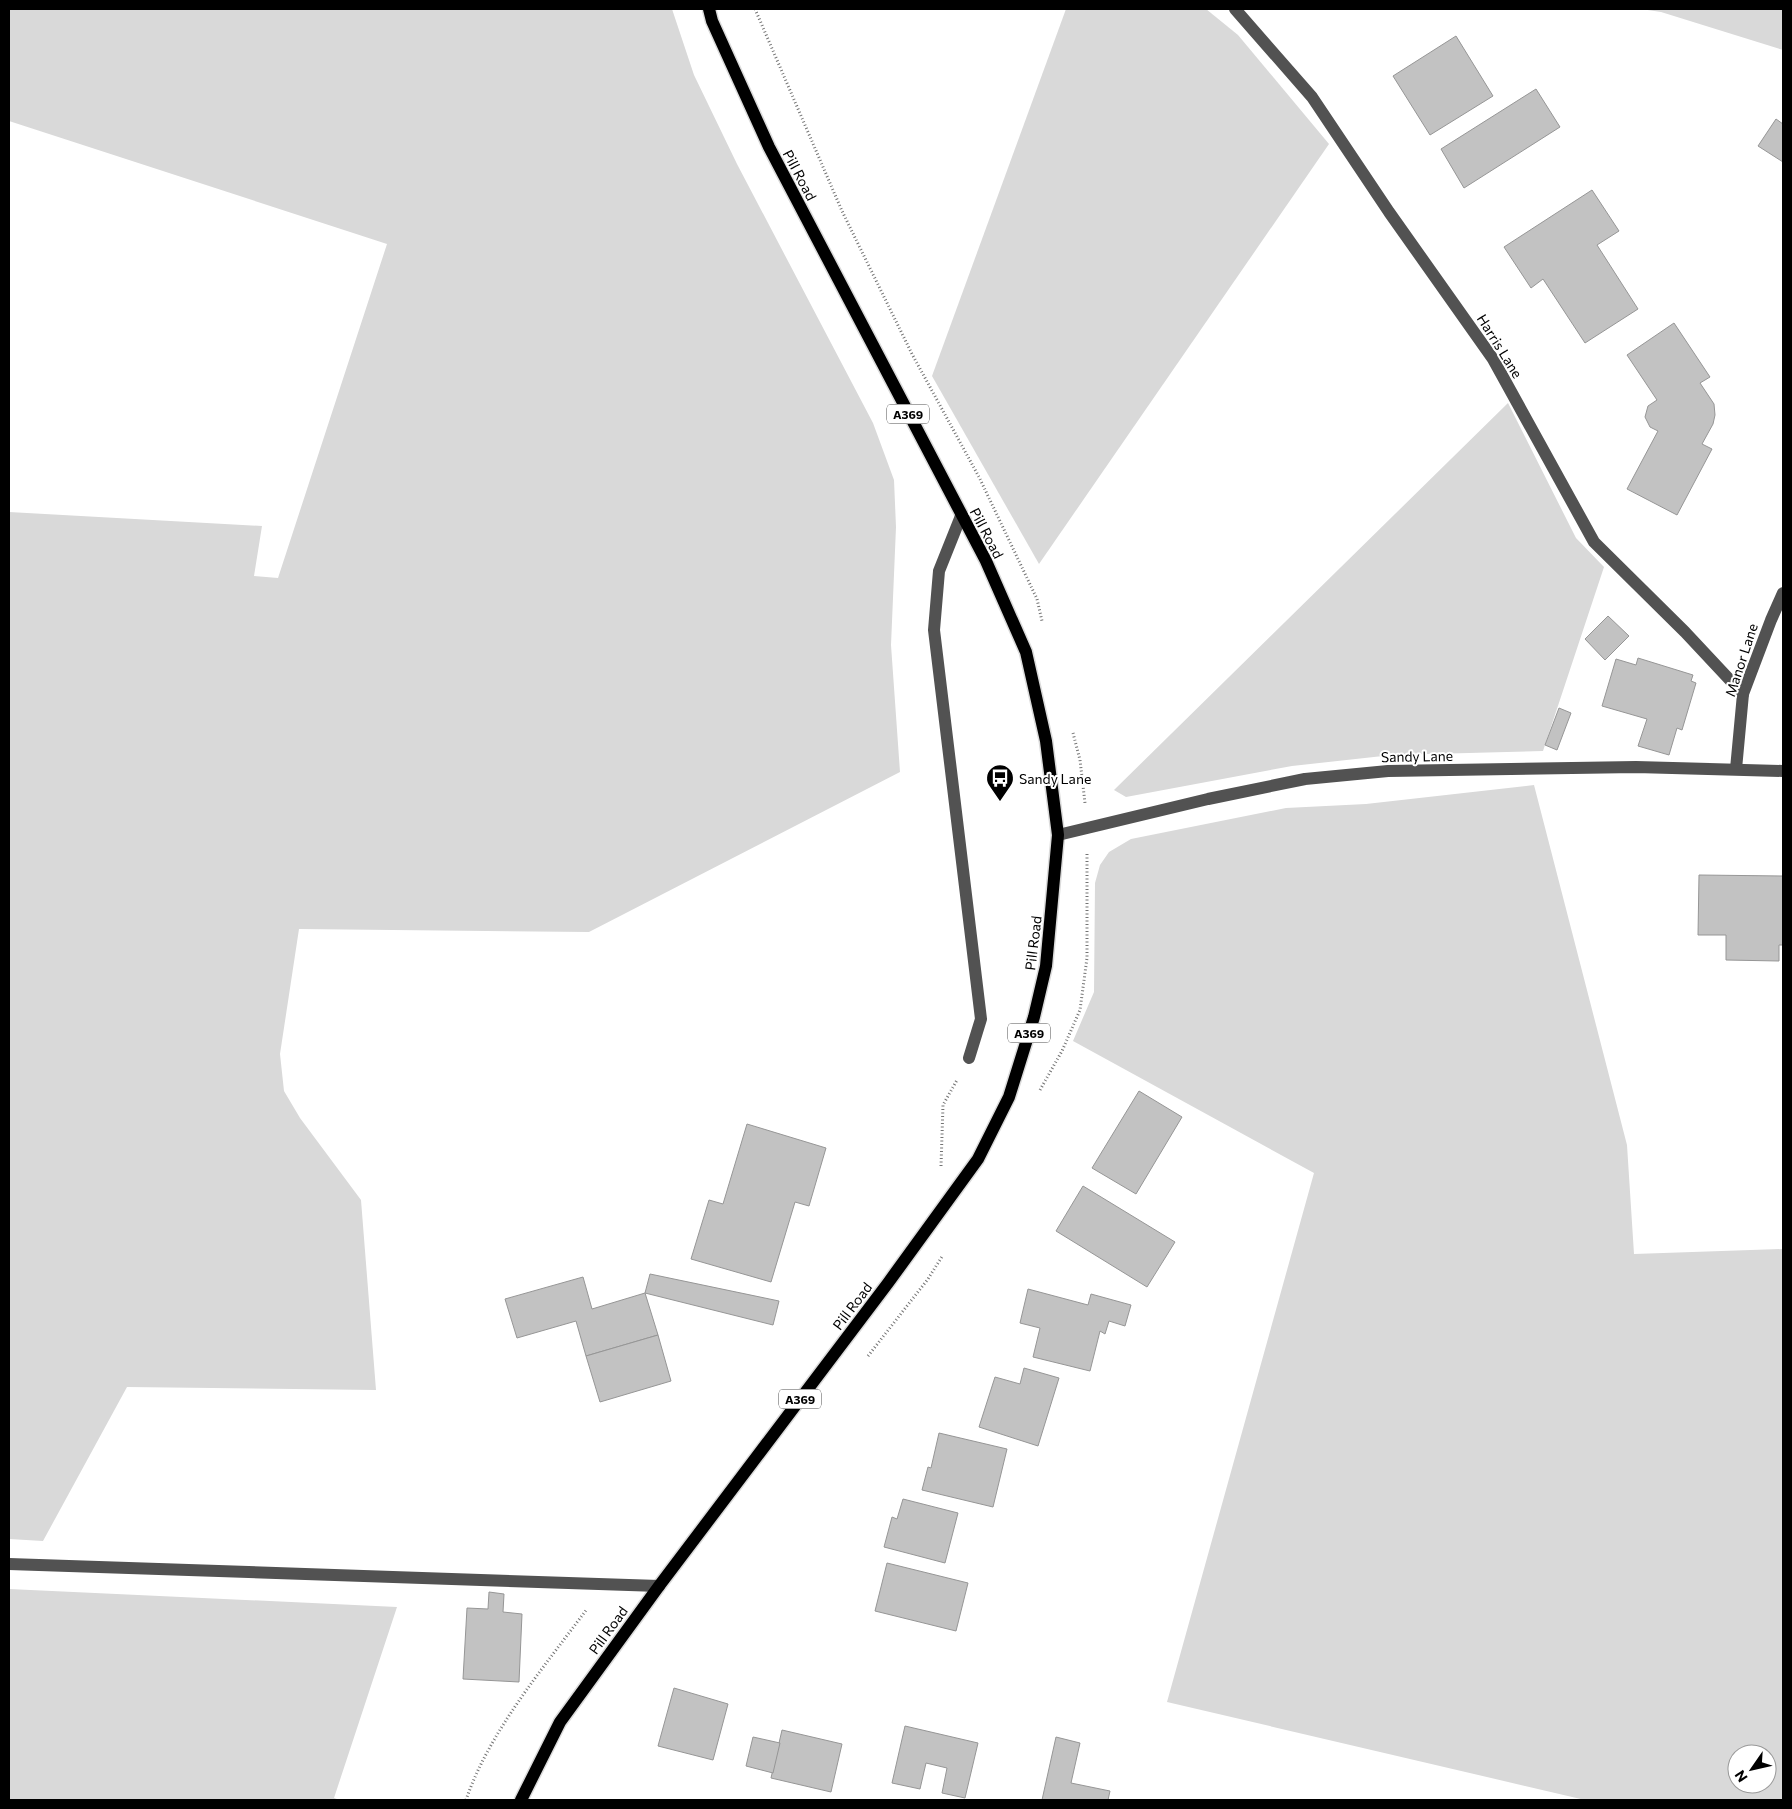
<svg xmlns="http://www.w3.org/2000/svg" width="1792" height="1809" font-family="Commissioner,sans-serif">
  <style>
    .green { fill: #d9d9d9; fill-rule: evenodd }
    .building { fill: #c2c2c2; stroke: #969696 }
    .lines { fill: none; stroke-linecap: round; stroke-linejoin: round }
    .major-casing { stroke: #dbdbdb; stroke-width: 15 }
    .path { stroke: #747474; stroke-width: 3; stroke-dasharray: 1 2.5; stroke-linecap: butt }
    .minor { stroke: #525252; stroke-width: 12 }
    .major { stroke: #000; stroke-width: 12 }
    .labels { text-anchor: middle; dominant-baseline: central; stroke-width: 4; stroke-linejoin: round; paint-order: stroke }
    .shield { fill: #fff; stroke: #4c4c4c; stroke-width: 1 }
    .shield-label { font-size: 12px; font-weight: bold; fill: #000 }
    .street-label { font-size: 14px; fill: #000; stroke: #fff }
    .poi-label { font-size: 14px; fill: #000; stroke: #fff; text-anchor: start }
  </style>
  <rect width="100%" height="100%" fill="#fff"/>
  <g class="green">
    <polygon points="9,9 672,9 694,75 737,164 873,423 894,480 896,527 891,645 900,772 589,932 299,929 280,1054 284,1091 300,1118 361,1200 376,1390 127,1387 43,1541 9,1539 9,512 262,526 254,576 278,578 387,244 9,121"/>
    <polygon points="1066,9 1206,9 1238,35 1329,144 1039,564 932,376"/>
    <polygon points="1641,9 1783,9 1783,50 1661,12"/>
    <polygon points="1508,403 1576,538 1604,567 1543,751 1392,755 1292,766 1126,797 1114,790"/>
    <path d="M1534,785L1627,1145L1634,1254L1783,1249V1800H1585L1167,1702L1314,1173L1073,1041L1094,992L1095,883L1100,865L1109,852L1131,839L1286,808L1366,804ZM1737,1754H1767V1784H1737Z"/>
    <polygon points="9,1589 397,1607 334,1798 340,1800 9,1800"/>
  </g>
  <g class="building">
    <polygon points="1456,36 1493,96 1430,135 1393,76"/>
    <polygon points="1536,89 1560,127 1464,188 1441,149"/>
    <polygon points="1776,119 1783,124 1783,162 1758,146"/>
    <polygon points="1592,190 1619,231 1597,245 1638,309 1585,343 1543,279 1531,288 1504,247"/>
    <polygon points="1674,323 1710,377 1700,383 1714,404 1715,415 1713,424 1702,444 1712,449 1677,515 1627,489 1658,431 1650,427 1645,417 1648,406 1657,400 1627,355"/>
    <polygon points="1608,616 1629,636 1605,660 1585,639"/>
    <polygon points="1638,658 1693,675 1691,681 1696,683 1682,730 1677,728 1669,755 1638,746 1647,719 1602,706 1616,659 1636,665"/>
    <polygon points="1559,708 1571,713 1557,750 1545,745"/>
    <polygon points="1699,875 1783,876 1783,945 1779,945 1779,961 1726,960 1726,935 1698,935"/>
    <polygon points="1139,1091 1182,1117 1136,1194 1092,1168"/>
    <polygon points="747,1124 826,1148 809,1206 795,1202 771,1282 691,1259 709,1200 723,1204"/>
    <polygon points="1083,1186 1175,1242 1147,1287 1056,1231"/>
    <polygon points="650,1274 779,1301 773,1325 645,1293"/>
    <polygon points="583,1277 592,1309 645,1293 658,1335 586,1356 576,1321 517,1338 505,1299"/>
    <polygon points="1028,1289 1088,1305 1091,1294 1131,1305 1125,1326 1109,1321 1105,1334 1100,1331 1090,1371 1033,1357 1040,1328 1020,1323"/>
    <polygon points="658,1335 671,1381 600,1402 586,1356"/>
    <polygon points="1024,1368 1059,1378 1038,1446 979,1427 995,1377 1020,1384"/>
    <polygon points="939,1433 1007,1449 993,1507 922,1490 928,1467 931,1468"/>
    <polygon points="903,1499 958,1513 945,1563 884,1547 892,1517 897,1519"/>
    <polygon points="887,1563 968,1583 956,1631 875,1611"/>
    <polygon points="489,1592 504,1594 503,1612 522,1614 519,1682 463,1679 467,1608 488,1609"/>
    <polygon points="674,1688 728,1704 713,1760 658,1746"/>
    <polygon points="905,1726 978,1743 965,1798 942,1793 947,1768 926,1763 920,1789 892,1783"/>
    <polygon points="782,1730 842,1744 831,1792 771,1778"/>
    <polygon points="753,1737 780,1743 773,1773 746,1766"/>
    <polygon points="1056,1737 1080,1743 1071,1783 1110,1791 1108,1800 1042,1800"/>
  </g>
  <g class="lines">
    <g class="major-casing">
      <polyline id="major" points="521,1800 560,1722 659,1586 888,1283 978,1159 1009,1097 1034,1017 1046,966 1058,835 1046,741 1026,652 986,561 769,147 712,21 709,9"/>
    </g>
    <g class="path">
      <polyline points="755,9 842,211 912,354 979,477 1037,599 1042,621"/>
      <polyline points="1073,733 1080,760 1085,803"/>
      <polyline points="1040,1090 1062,1051 1080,1010 1087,958 1087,854"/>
      <polyline points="941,1166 943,1105 957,1080"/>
      <polyline points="868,1356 928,1279 943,1255"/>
      <path d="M466,1800C489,1732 544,1667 587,1609"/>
    </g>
    <g class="minor">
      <polyline points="1235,9 1312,97 1389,212 1493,359 1594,542 1685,632 1743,694"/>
      <polyline points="961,516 939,571 934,630 981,1019 969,1058"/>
      <polyline points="1736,769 1743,694 1771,620 1783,593"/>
      <polyline points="1058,835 1208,799 1305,779 1388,771 1636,767 1783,771"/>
      <polyline points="9,1564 659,1586"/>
    </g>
    <use href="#major" class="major"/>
  </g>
  <defs>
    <g id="bus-pin" transform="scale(1.4375)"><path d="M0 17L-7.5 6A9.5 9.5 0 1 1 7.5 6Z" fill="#000" stroke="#fff"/><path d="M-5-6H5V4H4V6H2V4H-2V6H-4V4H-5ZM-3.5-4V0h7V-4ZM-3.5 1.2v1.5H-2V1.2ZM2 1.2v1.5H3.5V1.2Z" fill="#fff"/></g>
  </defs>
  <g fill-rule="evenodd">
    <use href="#bus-pin" x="1000" y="778"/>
  </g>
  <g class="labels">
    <g class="shield">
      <rect x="887" y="404.5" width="42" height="19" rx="4"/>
      <rect x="1008" y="1023.5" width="42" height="19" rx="4"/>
      <rect x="779" y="1389.5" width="42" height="19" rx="4"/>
    </g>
    <g class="shield-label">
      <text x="908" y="414">A369</text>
      <text x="1029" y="1033">A369</text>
      <text x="800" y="1399">A369</text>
    </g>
    <g class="street-label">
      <text transform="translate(800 175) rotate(62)">Pill Road</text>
      <text transform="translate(1500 346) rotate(58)">Harris Lane</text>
      <text transform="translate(987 533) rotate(62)">Pill Road</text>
      <text transform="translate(1741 660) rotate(-72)">Manor Lane</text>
      <text transform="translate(1417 756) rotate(-1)">Sandy Lane</text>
      <text transform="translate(1033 943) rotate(-83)">Pill Road</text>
      <text transform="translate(852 1306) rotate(-53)">Pill Road</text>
      <text transform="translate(608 1630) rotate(-54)">Pill Road</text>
    </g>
    <g class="poi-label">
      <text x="1019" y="778">Sandy Lane</text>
    </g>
  </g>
  <rect width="1792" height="1809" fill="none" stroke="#000000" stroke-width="20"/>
  <g transform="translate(1752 1769) rotate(236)"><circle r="24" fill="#ffffff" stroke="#999999"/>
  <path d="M0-4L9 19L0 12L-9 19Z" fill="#000000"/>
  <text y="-8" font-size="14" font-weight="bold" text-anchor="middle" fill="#000000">N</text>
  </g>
</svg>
